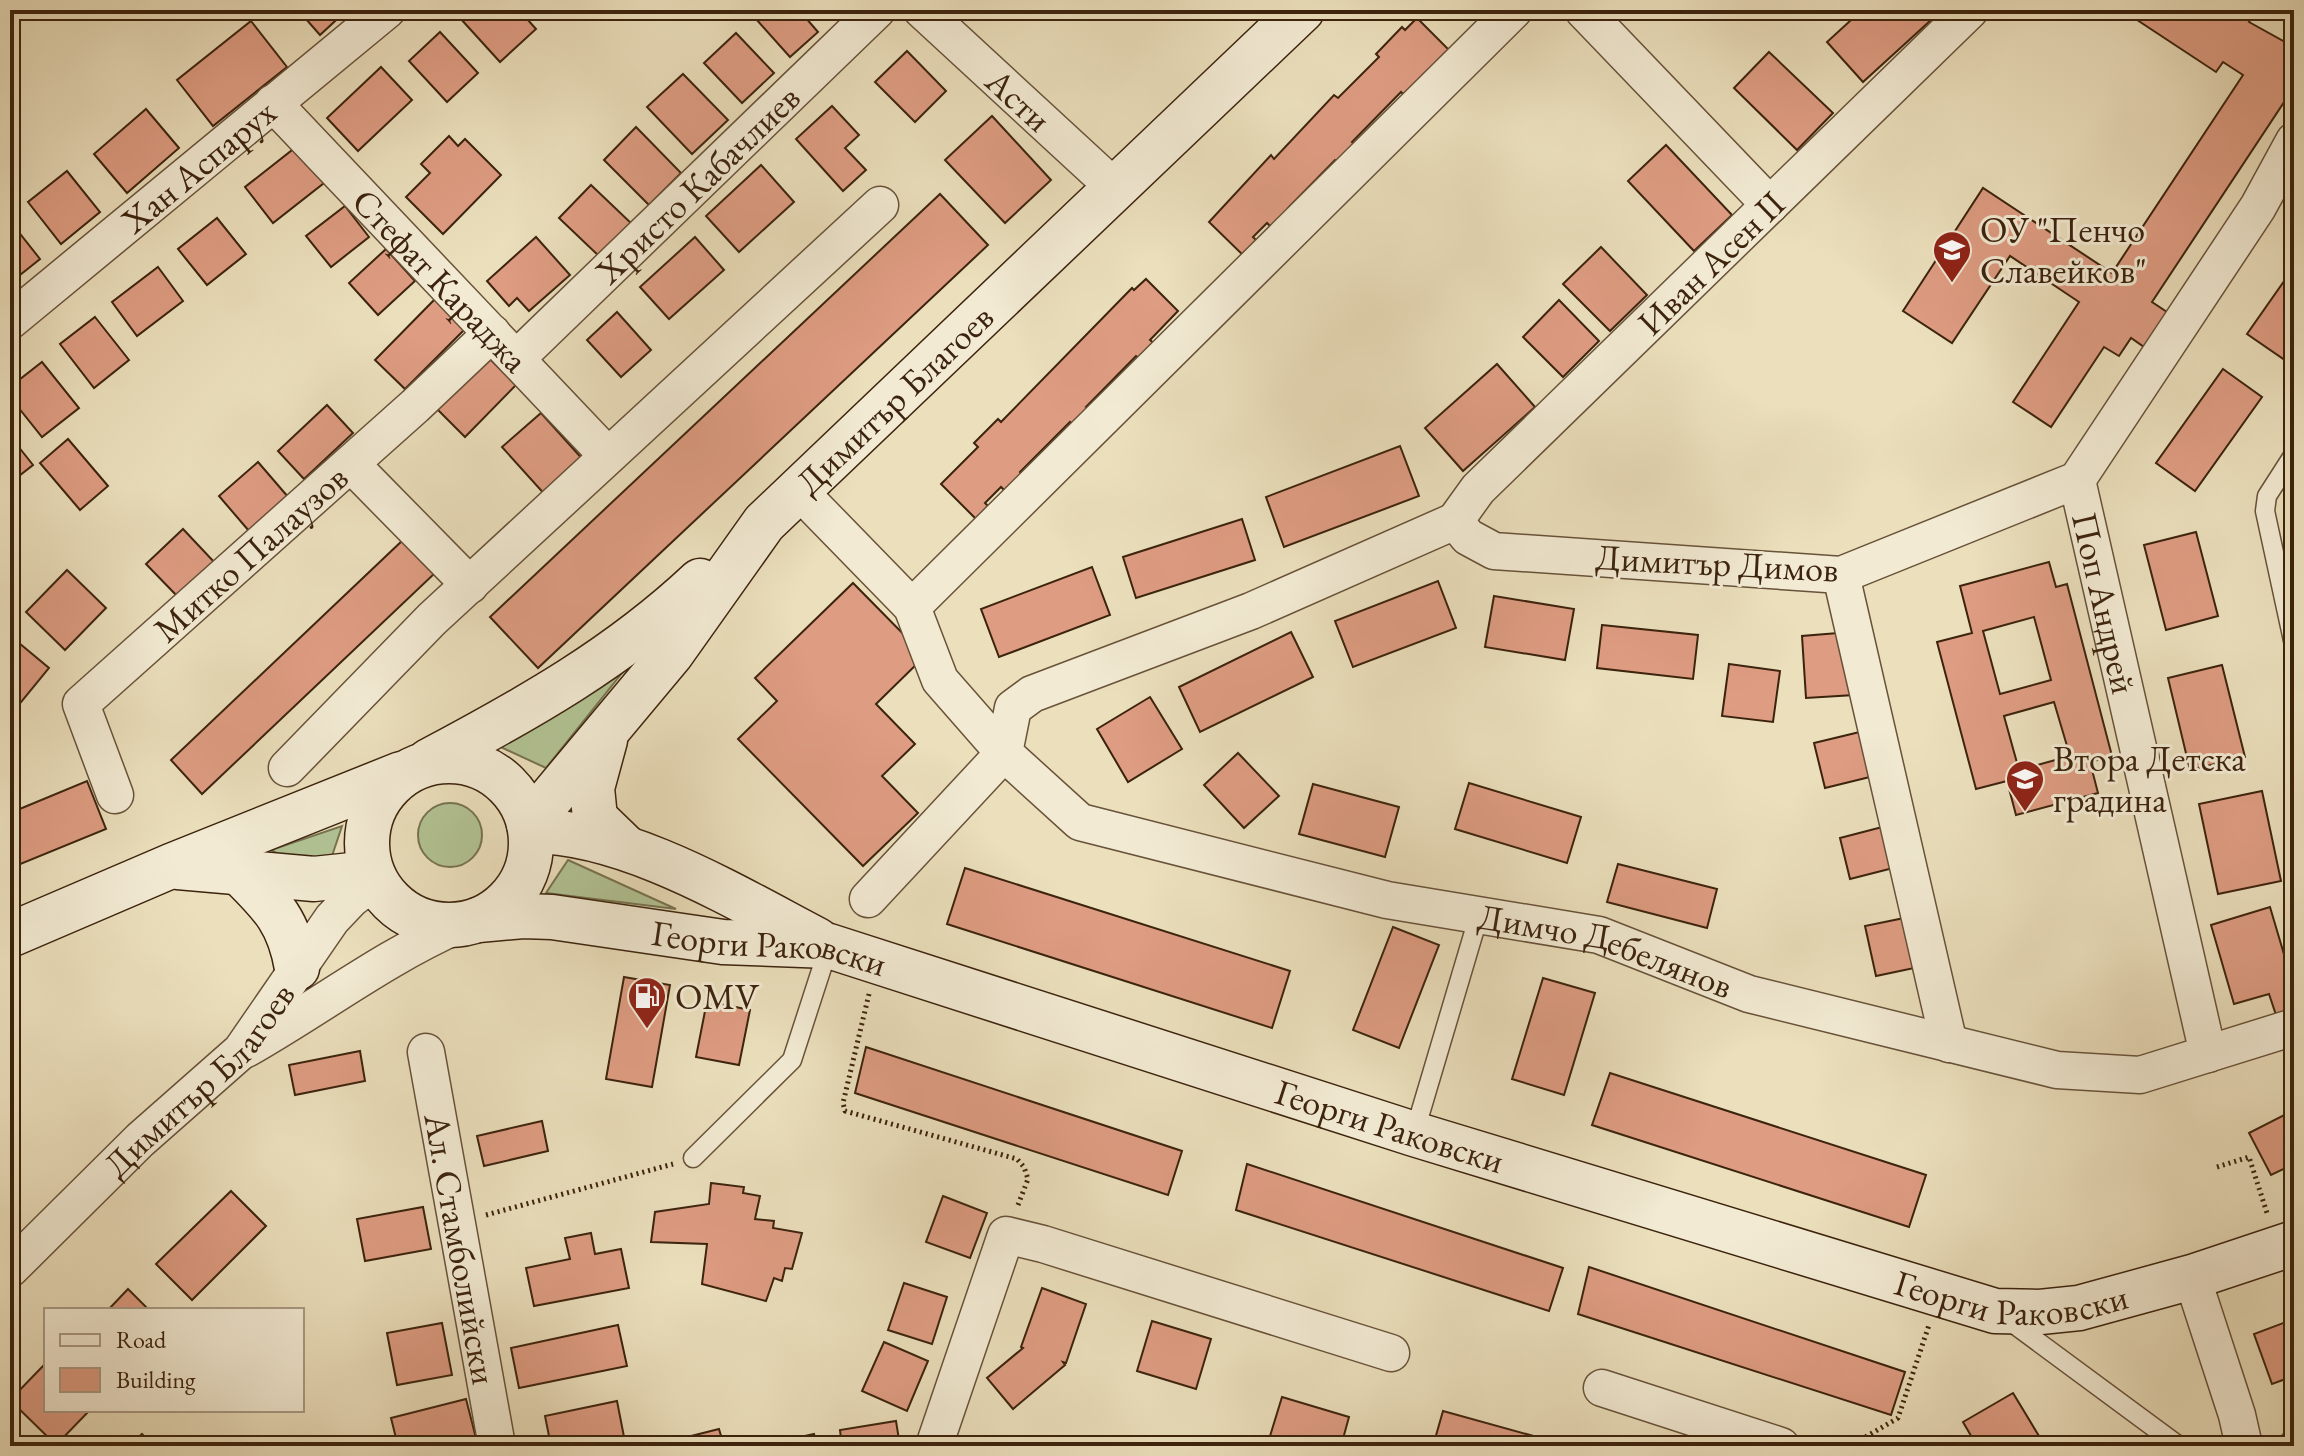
<svg xmlns="http://www.w3.org/2000/svg" width="2304" height="1456" font-family="'EB Garamond',serif">
  <style>
    .green { fill: #b2c394; stroke: #777350; stroke-width: 2 }
    .building { fill: #de9c82; stroke: #3c230d; stroke-width: 2; fill-rule: evenodd }
    .lines { fill: none; stroke-linecap: round; stroke-linejoin: round }
    .lane-casing { stroke: #685239; stroke-width: 21 }
    .street-casing { stroke: #685239; stroke-width: 39 }
    .secondary-casing { stroke: #3c230d; stroke-width: 47 }
    .path { stroke: #3c230d; stroke-width: 5; stroke-dasharray: 2 4; stroke-linecap: butt }
    .lane { stroke: #f2ead3; stroke-width: 18 }
    .street { stroke: #f2ead3; stroke-width: 36 }
    .secondary { stroke: #f2ead3; stroke-width: 44 }
    .labels { text-anchor: middle; dominant-baseline: central; stroke-width: 6; stroke-linejoin: round; paint-order: stroke }
    .street-label { font-size: 36px; fill: #3c230d; stroke: #f2ead3 }
    .poi-label { font-size: 36px; fill: #3c230d; stroke: #f2ead3; text-anchor: start }
  </style>
  <rect width="100%" height="100%" fill="#ebdfbc"/>
  <filter id="stains"><feTurbulence type="fractalNoise" baseFrequency=".0025" numOctaves="4"/><feColorMatrix values="0 0 0 0 .2 0 0 0 0 .09 0 0 0 0 .02 0 0 0 .5 -.17"/></filter>
  <radialGradient id="worn" r=".72"><stop offset=".6" stop-color="#630" stop-opacity="0"/><stop offset="1" stop-color="#630" stop-opacity=".3"/></radialGradient>
  <g class="green">
    <polygon points="626,668 546,768 490,742"/>
    <circle cx="450" cy="835" r="32"/>
    <polygon points="342,826 329,865 291,861 271,850"/>
    <polygon points="568,860 676,909 546,893"/>
  </g>
  <g class="building">
    <polygon points="298,10 347,10 320,35"/>
    <polygon points="469,10 519,10 536,29 500,62 460,18"/>
    <polygon points="766,10 799,10 818,32 790,57 756,19"/>
    <polygon points="1862,10 1942,10 1863,82 1827,42"/>
    <polygon points="2122,10 2250,10 2255,13 2249,22 2294,47 2294,87 2152,302 2170,314 2147,349 2131,338 2119,356 2104,347 2051,427 2013,402 2079,302 2010,256 1952,343 1903,311 1983,188 2112,273 2243,75 2223,62 2216,72"/>
    <polygon points="1417,18 1449,50 1408,99 1401,92 1352,142 1358,148 1341,165 1335,160 1288,208 1292,212 1274,230 1267,223 1253,237 1262,246 1248,260 1209,222 1271,155 1274,159 1334,95 1338,98 1379,57 1376,54 1402,27 1405,30"/>
    <polygon points="251,21 287,67 213,126 177,80"/>
    <polygon points="440,32 478,73 447,102 409,61"/>
    <polygon points="736,33 774,73 742,103 704,63"/>
    <polygon points="907,51 946,91 915,122 875,82"/>
    <polygon points="1769,52 1833,113 1797,150 1734,88"/>
    <polygon points="381,67 412,100 358,151 327,118"/>
    <polygon points="683,74 728,120 692,154 647,107"/>
    <polygon points="832,106 859,135 845,148 866,170 843,191 796,139"/>
    <polygon points="146,109 179,148 127,193 94,154"/>
    <polygon points="992,116 1051,180 1005,223 945,160"/>
    <polygon points="636,127 681,173 649,205 604,160"/>
    <polygon points="449,136 458,146 465,139 501,175 443,234 406,197 430,173 421,164"/>
    <polygon points="1666,145 1732,215 1694,251 1628,181"/>
    <polygon points="296,147 324,183 273,223 245,187"/>
    <polygon points="761,165 794,202 739,252 706,216"/>
    <polygon points="67,171 100,212 61,244 28,202"/>
    <polygon points="591,185 633,225 601,258 559,218"/>
    <polygon points="940,194 988,245 538,668 490,617"/>
    <polygon points="345,206 369,237 331,267 306,236"/>
    <polygon points="217,218 246,254 207,285 178,249"/>
    <polygon points="10,221 40,259 10,283"/>
    <polygon points="536,237 570,275 529,311 517,298 509,306 487,281"/>
    <polygon points="695,237 724,270 669,319 640,287"/>
    <polygon points="1601,247 1647,295 1610,331 1563,284"/>
    <polygon points="386,249 415,281 378,315 349,283"/>
    <polygon points="158,267 183,301 137,336 112,302"/>
    <polygon points="2294,267 2294,355 2289,363 2247,334"/>
    <polygon points="1146,279 1178,311 1150,340 1156,345 1141,360 1136,356 1086,407 1090,410 1074,426 1070,422 1020,472 1024,476 1007,493 1001,487 985,503 992,510 980,523 941,484 978,447 974,443 998,419 1001,422 1132,288 1134,290"/>
    <polygon points="436,298 466,328 405,389 375,360"/>
    <polygon points="1559,300 1599,341 1563,377 1523,337"/>
    <polygon points="617,312 651,350 621,377 587,340"/>
    <polygon points="95,317 129,360 94,388 60,344"/>
    <polygon points="485,354 516,385 465,437 434,406"/>
    <polygon points="42,362 79,408 42,437 10,397 10,387"/>
    <polygon points="1497,364 1535,407 1463,471 1425,428"/>
    <polygon points="2223,369 2262,397 2195,491 2156,463"/>
    <polygon points="327,405 353,433 304,479 278,451"/>
    <polygon points="541,413 586,463 548,498 502,447"/>
    <polygon points="10,436 33,465 10,483"/>
    <polygon points="68,439 108,486 80,510 40,463"/>
    <polygon points="1400,446 1419,496 1284,547 1266,497"/>
    <polygon points="258,462 289,498 249,531 219,496"/>
    <polygon points="1242,519 1255,560 1136,598 1123,557"/>
    <polygon points="183,529 216,564 180,599 146,564"/>
    <polygon points="2196,532 2218,616 2166,630 2144,545"/>
    <polygon points="404,539 435,573 202,794 171,760"/>
    <path d="M2049,562L2056,587L2067,584L2112,756L2090,762L2098,793L2016,815L2007,781L1976,789L1937,642L1972,633L1960,586ZM2034,617L2051,680L2000,694L1983,631ZM2054,702L2070,756L2019,770L2004,716Z"/>
    <polygon points="1092,567 1110,615 999,657 981,609"/>
    <polygon points="67,570 106,608 65,650 26,612"/>
    <polygon points="1438,581 1456,628 1353,667 1335,621"/>
    <polygon points="853,583 925,656 876,704 915,744 882,776 918,813 863,866 738,739 777,701 755,678"/>
    <polygon points="1494,596 1574,609 1565,660 1485,647"/>
    <polygon points="1602,625 1698,635 1693,679 1597,668"/>
    <polygon points="1291,632 1313,677 1200,732 1179,687"/>
    <polygon points="1850,632 1854,695 1806,698 1802,636"/>
    <polygon points="13,638 49,668 13,712 10,710 10,642"/>
    <polygon points="1729,664 1780,671 1773,722 1722,716"/>
    <polygon points="2222,665 2245,757 2190,770 2168,678"/>
    <polygon points="1150,697 1182,749 1128,782 1097,729"/>
    <polygon points="1868,730 1878,775 1825,788 1814,743"/>
    <polygon points="1238,753 1279,796 1244,828 1204,785"/>
    <polygon points="87,781 106,829 18,865 10,843 10,813"/>
    <polygon points="1469,783 1581,817 1567,863 1455,829"/>
    <polygon points="1313,784 1399,807 1385,857 1299,834"/>
    <polygon points="2262,791 2281,881 2218,894 2199,804"/>
    <polygon points="1890,825 1901,866 1850,879 1840,838"/>
    <polygon points="1618,864 1717,889 1707,928 1607,902"/>
    <polygon points="965,868 1290,971 1272,1028 947,924"/>
    <polygon points="2270,907 2286,961 2294,959 2294,1020 2279,1024 2269,994 2234,1004 2211,925"/>
    <polygon points="1909,917 1919,967 1876,976 1865,926"/>
    <polygon points="1393,927 1439,945 1399,1048 1353,1030"/>
    <polygon points="624,977 670,985 652,1087 606,1079"/>
    <polygon points="1543,978 1595,993 1564,1095 1512,1079"/>
    <polygon points="707,1001 750,1010 739,1065 696,1057"/>
    <polygon points="866,1047 1182,1151 1168,1195 855,1093"/>
    <polygon points="360,1051 365,1081 295,1095 289,1065"/>
    <polygon points="1610,1073 1926,1175 1909,1227 1592,1125"/>
    <polygon points="2294,1110 2294,1164 2271,1175 2249,1133"/>
    <polygon points="542,1121 548,1151 484,1166 477,1136"/>
    <polygon points="1247,1164 1563,1268 1549,1311 1236,1210"/>
    <polygon points="711,1183 744,1187 743,1193 760,1196 755,1219 774,1221 773,1228 802,1233 792,1269 785,1268 782,1281 774,1278 766,1301 702,1284 707,1244 651,1242 655,1212 709,1204"/>
    <polygon points="231,1191 266,1226 192,1300 156,1264"/>
    <polygon points="943,1196 987,1213 970,1258 926,1242"/>
    <polygon points="423,1207 431,1249 365,1261 357,1219"/>
    <polygon points="591,1233 595,1254 621,1249 629,1288 534,1306 526,1268 570,1259 565,1238"/>
    <polygon points="1589,1267 1905,1372 1891,1415 1578,1314"/>
    <polygon points="904,1283 947,1297 932,1344 888,1330"/>
    <polygon points="1042,1288 1086,1304 1066,1363 1063,1362 1065,1365 1013,1409 987,1378 1023,1348 1021,1347"/>
    <polygon points="128,1289 149,1310 108,1310"/>
    <polygon points="2294,1319 2294,1376 2272,1384 2254,1334"/>
    <polygon points="1152,1321 1211,1339 1196,1389 1137,1371"/>
    <polygon points="442,1323 452,1375 397,1385 387,1333"/>
    <polygon points="618,1325 627,1366 519,1388 511,1348"/>
    <polygon points="884,1342 928,1361 907,1411 862,1391"/>
    <polygon points="44,1365 46,1367 46,1410 90,1410 56,1445 10,1400"/>
    <polygon points="2013,1393 2045,1446 1977,1446 1963,1422"/>
    <polygon points="1282,1397 1349,1417 1341,1446 1267,1446"/>
    <polygon points="466,1399 478,1446 398,1446 391,1418"/>
    <polygon points="617,1401 625,1442 606,1446 551,1446 545,1416"/>
    <polygon points="1443,1411 1548,1440 1547,1446 1433,1446"/>
    <polygon points="896,1421 900,1446 842,1446 840,1430"/>
    <polygon points="719,1429 724,1446 655,1446 655,1445"/>
    <polygon points="142,1434 154,1446 129,1446"/>
    <polygon points="814,1434 817,1446 760,1446"/>
  </g>
  <g class="lines">
    <g class="lane-casing">
      <g id="lane">
        <polyline points="2294,454 2267,496 2265,511 2294,645"/>
        <polyline points="1414,1134 1479,915"/>
        <polyline points="693,1158 792,1060 829,946"/>
        <polyline points="2007,1319 2179,1446"/>
        <polyline points="2285,1446 2294,1437"/>
      </g>
    </g>
    <g class="street-casing">
      <g id="street">
        <path id="s1" d="M922,10L1115,188"/>
        <polyline points="1583,10 1770,205"/>
        <path id="s2" d="M273,103L608,456"/>
        <path id="s3" d="M2294,141L2258,207L2077,480L1841,575L1494,551L1468,537L1455,521L1251,611L1032,694L1013,708L1004,753L1080,822L1387,900L1599,935L1749,994L2057,1070L2140,1075L2294,1027"/>
        <path id="s4" d="M10,321L387,10"/>
        <path id="s5" d="M516,359L877,10"/>
        <polyline points="351,464 470,585"/>
        <path id="s6" d="M2077,480L2208,1054"/>
        <polyline points="798,490 912,607 940,680 1004,753 868,899"/>
        <path id="s7" d="M1455,521L1478,489L1970,10"/>
        <polyline points="1841,575 1949,1044"/>
        <polyline points="912,607 1514,10"/>
        <polyline points="287,768 432,619 880,205"/>
        <path id="s8" d="M115,795L81,704L415,406L492,333"/>
        <path d="M246,1049C317,1009 383,958 458,925"/>
        <path id="s9" d="M426,1052L497,1446"/>
        <path id="s10" d="M10,1269L140,1140L241,1051L332,919L351,899L375,881"/>
        <polyline points="2192,1277 2237,1415 2244,1446"/>
        <polyline points="1602,1388 1781,1446"/>
        <polyline points="934,1446 1006,1235 1043,1244 1391,1353"/>
      </g>
    </g>
    <g class="secondary-casing">
      <g id="secondary">
        <polyline points="605,740 592,788 595,818 625,847"/>
        <circle cx="449" cy="843" r="82"/>
        <path d="M429,761C527,709 618,658 700,581"/>
        <path id="s11" d="M529,824L671,654L764,523L1302,10"/>
        <path d="M531,831C626,831 733,896 817,940"/>
        <polyline points="178,867 314,879 371,873"/>
        <path d="M240,873C272,905 289,921 297,968"/>
        <path id="s12" d="M478,920L523,916L552,917L723,942L829,946L1414,1134L1995,1311L2040,1312L2079,1308L2192,1277L2294,1243"/>
        <polyline points="10,935 171,866 401,774"/>
      </g>
    </g>
    <g class="path">
      <polyline points="869,994 843,1103 845,1111 1017,1159 1024,1167 1028,1179 1018,1205"/>
      <polyline points="2217,1167 2249,1157 2267,1213"/>
      <polyline points="486,1215 673,1164"/>
      <polyline points="1850,1446 1898,1418 1929,1325"/>
    </g>
    <use href="#lane" class="lane"/>
    <use href="#street" class="street"/>
    <use href="#secondary" class="secondary"/>
  </g>
  <defs>
    <g id="school-pin" transform="scale(2)"><path d="M0 17L-7.5 6A9.5 9.5 0 1 1 7.5 6Z" fill="#8f2418" stroke="#f2ead3"/><path d="M0-5L7-2L0 1L-7-2ZM-4 1L0 2.5L4 1V4Q0 6-4 4Z" fill="#fff"/></g>
    <g id="fuel-pin" transform="scale(2)"><path d="M0 17L-7.5 6A9.5 9.5 0 1 1 7.5 6Z" fill="#8f2418" stroke="#f2ead3"/><path d="M-5.5-6h7V0h2V4h1.3V-2.5L3-4.5l.8-.8L6-3V5H2.5V1h-1V6h-7ZM-4.2-4.7v3.2H.2V-4.7Z" fill="#fff"/></g>
  </defs>
  <g fill-rule="evenodd">
    <use href="#school-pin" x="1952" y="250"/>
    <use href="#school-pin" x="2025" y="779"/>
    <use href="#fuel-pin" x="647" y="996"/>
  </g>
  <g class="labels">
    <g class="street-label">
      <text stroke="none"><textPath href="#s1" startOffset="132">Асти</textPath></text>
      <text stroke="none"><textPath href="#s4" startOffset="244">Хан Аспарух</textPath></text>
      <text stroke="none"><textPath href="#s5" startOffset="252">Христо Кабачлиев</textPath></text>
      <text stroke="none"><textPath href="#s7" startOffset="364">Иван Асен II</textPath></text>
      <text stroke="none"><textPath href="#s2" startOffset="244">Стефат Караджа</textPath></text>
      <text stroke="none"><textPath href="#s11" startOffset="562">Димитър Благоев</textPath></text>
      <text stroke="none"><textPath href="#s8" startOffset="324">Митко Палаузов</textPath></text>
      <text transform="translate(1717 563) rotate(3)">Димитър Димов</text>
      <text stroke="none"><textPath href="#s6" startOffset="126">Поп Андрей</textPath></text>
      <text stroke="none"><textPath href="#s12" startOffset="294">Георги Раковски</textPath></text>
      <text stroke="none"><textPath href="#s3" startOffset="2226">Димчо Дебелянов</textPath></text>
      <text stroke="none"><textPath href="#s10" startOffset="268">Димитър Благоев</textPath></text>
      <text stroke="none"><textPath href="#s12" startOffset="942">Георги Раковски</textPath></text>
      <text stroke="none"><textPath href="#s9" startOffset="200">Ал. Стамболийски</textPath></text>
      <text stroke="none"><textPath href="#s12" startOffset="1590">Георги Раковски</textPath></text>
    </g>
    <g class="poi-label">
      <text x="1980" y="229">ОУ "Пенчо<tspan x="1980" dy="41">Славейков"</tspan></text>
      <text x="2053" y="758">Втора Детска<tspan x="2053" dy="41">градина</tspan></text>
      <text x="675" y="996">OMV</text>
    </g>
  </g>
  <rect width="2304" height="1456" fill="none" stroke="#ebdfbc" stroke-width="40"/>
  <rect x="12" y="12" width="2280" height="1432" fill="none" stroke="#3c230d" stroke-width="4"/>
  <rect x="20" y="20" width="2264" height="1416" fill="none" stroke="#3c230d" stroke-width="2"/>
  <rect x="44" y="1308" width="260" height="104" fill="#f2ead3" stroke="#a99a84" stroke-width="2"/>
  <rect x="60" y="1334" width="40" height="12" fill="#f2ead3" stroke="#a99a84" stroke-width="2"/>
  <text x="116" y="1348" font-size="24" fill="#3c230d">Road</text>
  <rect x="60" y="1368" width="40" height="24" fill="#de9c82" stroke="#a99a84" stroke-width="2"/>
  <text x="116" y="1388" font-size="24" fill="#3c230d">Building</text>
  <rect width="100%" height="100%" filter="url(#stains)"/>
  <rect width="100%" height="100%" fill="url(#worn)"/>
</svg>
